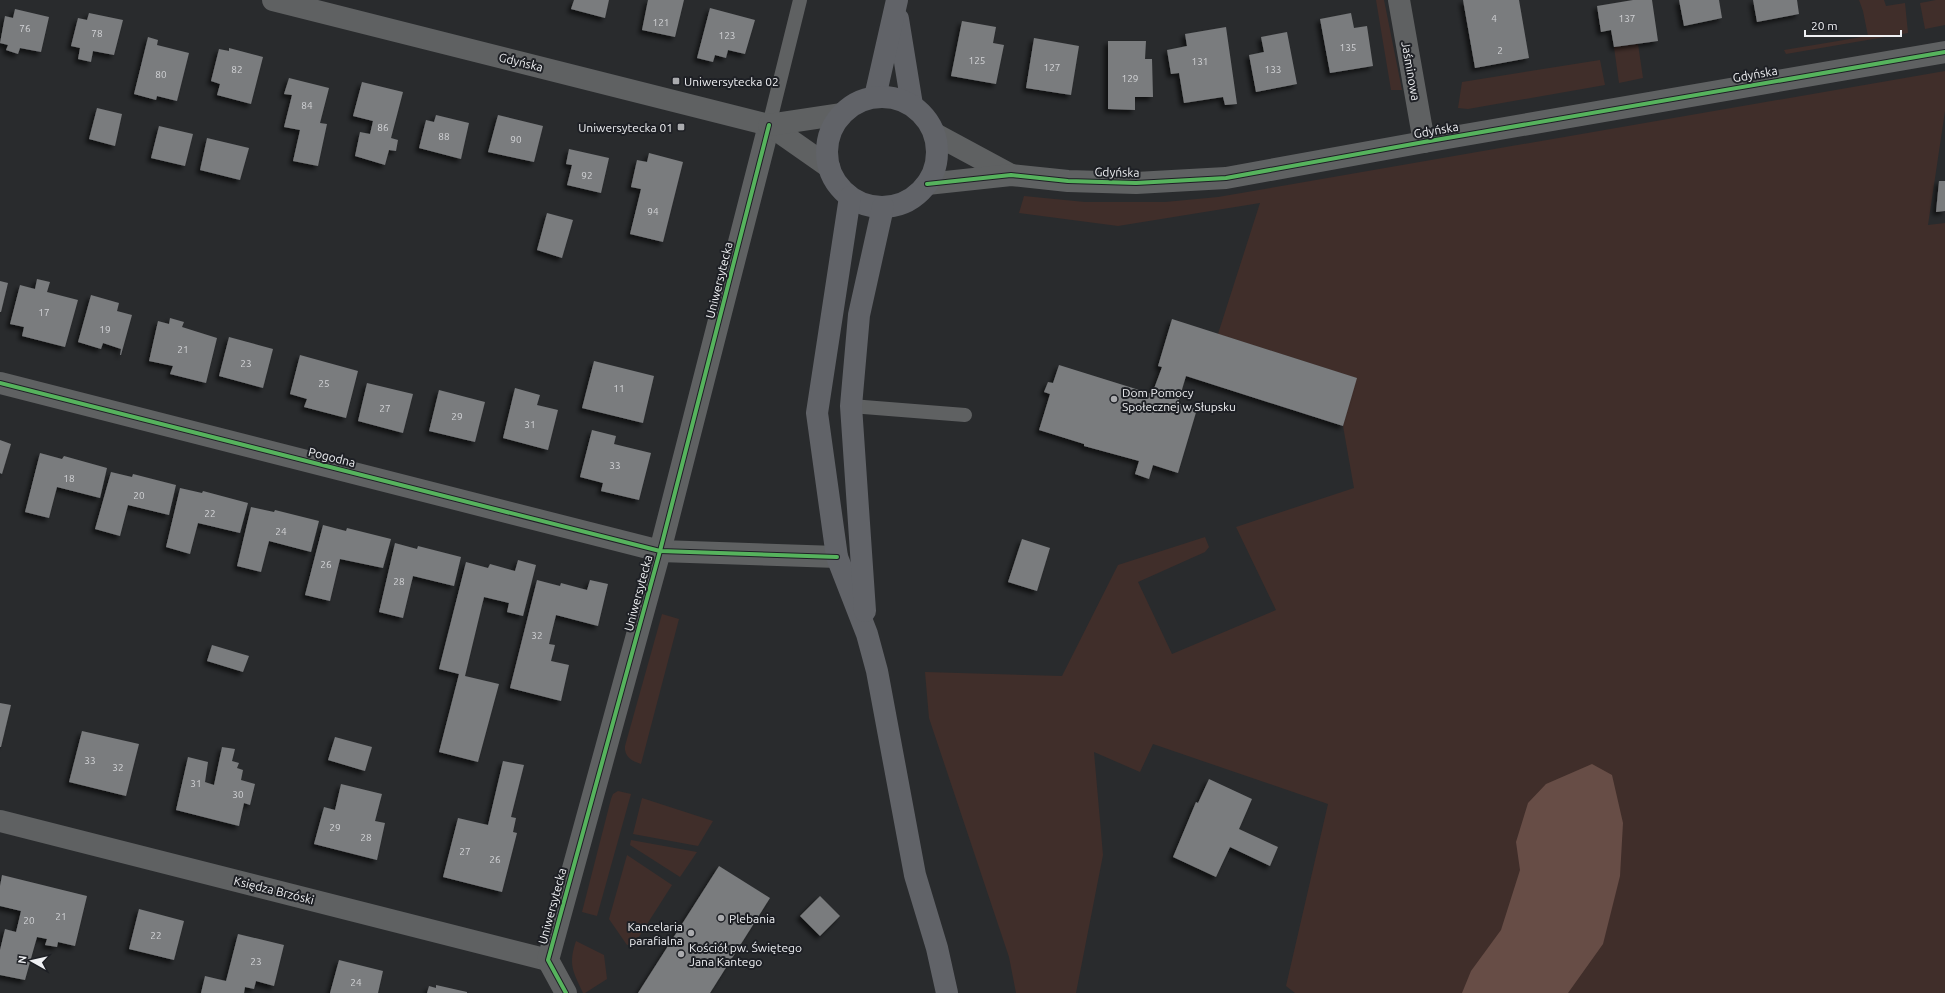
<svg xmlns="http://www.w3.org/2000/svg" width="1945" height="993" font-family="Ubuntu,sans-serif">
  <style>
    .green { fill: #402e2a }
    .water { fill: #674d46 }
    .building { fill: #7a7c7e; filter: url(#shadow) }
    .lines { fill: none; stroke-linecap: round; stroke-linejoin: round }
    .service { stroke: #5f6162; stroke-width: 14 }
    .minor { stroke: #5f6162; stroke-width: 22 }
    .tertiary { stroke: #5f6162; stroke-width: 22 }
    .secondary { stroke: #616368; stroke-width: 22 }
    .cycleway-casing { stroke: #1e2025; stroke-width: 6 }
    .cycleway { stroke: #56b35d; stroke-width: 4 }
    .poi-dot { fill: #aaabae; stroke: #1e2025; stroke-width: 1.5 }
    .labels { text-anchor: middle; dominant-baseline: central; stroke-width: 4; stroke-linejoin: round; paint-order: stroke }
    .number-label { font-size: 10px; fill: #d2d3d6 }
    .street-label { font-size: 12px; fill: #eff0f3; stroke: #1e2025 }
    .poi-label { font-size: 12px; fill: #eff0f3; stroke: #1e2025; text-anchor: start }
  </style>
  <defs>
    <filter id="shadow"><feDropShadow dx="-3.5" dy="3.5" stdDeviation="2" flood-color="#0009"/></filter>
  </defs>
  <rect width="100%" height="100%" fill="#292b2d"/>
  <g class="green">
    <polygon points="1376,0 1384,0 1402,90 1391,90"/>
    <polygon points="1859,0 1884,0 1886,6 1905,3 1908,33 1786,54 1784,50 1868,36 1863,11"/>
    <polygon points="1936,0 1945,0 1945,25 1925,29 1920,3"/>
    <polygon points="1638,44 1643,78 1619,83 1614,47"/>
    <polygon points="1600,60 1605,85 1468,109 1458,108 1462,82"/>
    <polygon points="1945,71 1945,111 1928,225 1945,223 1945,993 1295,993 1286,986 1328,804 1153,744 1140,772 1094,752 1103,855 1076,993 1016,993 1009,957 929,718 925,672 1062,676 1118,565 1205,537 1209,547 1205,552 1138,582 1172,654 1276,610 1236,527 1354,488 1343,426 1356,378 1218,334 1260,203 1118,226 1019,213 1024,196 1085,202 1165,202 1218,197"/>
    <path d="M662,614L679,619L641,764C632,761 624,757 625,746Z"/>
    <polygon points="618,791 631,794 597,916 582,912 611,799 613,794"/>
    <polygon points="642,798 713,821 698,846 633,834"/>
    <polygon points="631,840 697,852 680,877 630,845"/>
    <polygon points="627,855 672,885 635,943 627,945 609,919"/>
    <path d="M576,941L604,955L607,979L585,993H583C573,971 568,965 576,941Z"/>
  </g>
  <polygon class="water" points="1592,764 1612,775 1623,823 1620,876 1603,944 1568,993 1462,993 1471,971 1501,930 1520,870 1516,842 1528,803 1546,784"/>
  <g class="building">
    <polygon points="574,0 609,0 605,18 571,9"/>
    <polygon points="648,0 684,0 675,37 642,30"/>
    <polygon points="1463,0 1519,0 1529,58 1475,68"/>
    <polygon points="1633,0 1652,0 1658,41 1614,47 1611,30 1601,32 1597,6"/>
    <polygon points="1679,0 1719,0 1722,18 1684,26"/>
    <polygon points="1753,0 1797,0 1799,14 1757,22"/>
    <polygon points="710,8 755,20 745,54 728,50 726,58 715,55 713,62 697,58"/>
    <polygon points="15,9 49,17 41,52 20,48 18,54 6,50 8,45 0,43 5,16 13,18"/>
    <polygon points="89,13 123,20 114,55 93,51 91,62 78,59 80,48 71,46 78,18 87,20"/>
    <polygon points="1351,13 1354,28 1367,26 1373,66 1330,73 1320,19"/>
    <polygon points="962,21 996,27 993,43 1004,45 996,84 951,76"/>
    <polygon points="1226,27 1237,104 1225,105 1223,97 1184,103 1179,73 1171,74 1167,50 1187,46 1185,34"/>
    <polygon points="1287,32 1297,84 1256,92 1249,55 1264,52 1261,37"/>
    <polygon points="148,37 158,40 157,45 189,53 177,101 157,96 156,100 134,94"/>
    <polygon points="1034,38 1079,46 1071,95 1026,88"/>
    <polygon points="1108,41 1146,41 1145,59 1152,59 1153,97 1135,97 1135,110 1108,109"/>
    <polygon points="229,48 263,57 251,104 217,95 220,84 211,81 219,49 229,51"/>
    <polygon points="289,78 329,88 320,123 327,124 318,166 293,161 300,130 284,127 292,95 284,94"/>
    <polygon points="362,82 403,92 391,138 398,140 396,151 389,150 385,165 355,156 360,132 370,134 373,121 353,116"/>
    <polygon points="97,108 122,114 115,146 89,139"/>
    <polygon points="436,115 469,123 461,159 419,148 426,120 434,122"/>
    <polygon points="498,115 543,126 534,162 488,152"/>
    <polygon points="159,126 193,134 185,166 151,158"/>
    <polygon points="207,138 249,148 240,180 200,170"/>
    <polygon points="569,149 609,158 601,193 567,185 572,165 566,164"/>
    <polygon points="649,153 683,162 663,242 630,234 641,189 631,187 637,160 647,162"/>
    <polygon points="1939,181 1945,181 1945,211 1936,212"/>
    <polygon points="547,213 573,220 562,258 537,250"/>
    <polygon points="37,279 50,282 47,292 78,300 65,347 22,336 24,327 10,324 20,285 35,289"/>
    <polygon points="0,281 8,283 1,312 0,312"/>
    <polygon points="91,295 119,303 117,311 132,315 121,355 120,355 121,349 103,343 101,349 78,342"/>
    <polygon points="170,318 184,322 182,327 217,338 206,383 170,374 173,366 149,361 158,321 169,324"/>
    <polygon points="1172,319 1357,378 1343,426 1186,376 1178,403 1197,409 1178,473 1153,465 1149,479 1135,474 1139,461 1084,446 1084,444 1039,430 1050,394 1044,392 1048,382 1053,383 1059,365 1152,394 1162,367 1158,366"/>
    <polygon points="229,337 273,349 263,388 219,376"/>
    <polygon points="300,355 358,371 346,418 304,407 307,399 290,394"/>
    <polygon points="594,361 654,376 643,423 582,408"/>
    <polygon points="367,383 413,394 403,433 358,421"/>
    <polygon points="515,388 540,395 537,405 558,410 548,450 503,438"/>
    <polygon points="439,390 485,402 475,442 429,431"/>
    <polygon points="592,430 616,436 614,444 651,453 639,500 601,491 603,483 580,477"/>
    <polygon points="0,440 11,444 2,474 0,473"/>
    <polygon points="40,453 62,459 64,456 107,468 100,498 57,487 49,518 25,512"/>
    <polygon points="111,472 132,477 133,474 176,485 169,515 128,505 120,536 95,529"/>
    <polygon points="180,488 202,493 203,491 248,503 240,533 198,523 190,554 166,547"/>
    <polygon points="251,507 274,512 275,510 319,521 311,552 269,541 261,572 237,566"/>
    <polygon points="323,525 346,531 347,528 391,539 383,568 340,559 330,601 305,595"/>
    <polygon points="1022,539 1050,548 1037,591 1008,582"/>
    <polygon points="395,543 417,549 418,546 461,557 454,586 413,576 403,618 379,612"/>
    <polygon points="518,560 536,565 523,616 507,612 509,603 484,597 465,676 499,684 478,762 439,752 459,674 439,669 466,562 488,568 490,564 515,571"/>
    <polygon points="537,580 560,586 561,583 587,590 590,580 608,584 598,626 556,615 549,644 555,645 551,661 569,665 561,701 510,688"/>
    <polygon points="212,645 249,656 243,672 207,661"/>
    <polygon points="0,703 11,705 1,747 0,747"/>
    <polygon points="82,731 139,744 126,796 69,782"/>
    <polygon points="335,737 372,747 365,771 328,760"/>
    <polygon points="222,747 235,749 232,761 239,763 237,768 243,770 241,780 255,784 250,805 244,803 239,826 176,810 188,757 208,762 205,782 214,785"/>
    <polygon points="503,761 524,765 511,817 516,818 513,832 517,833 502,892 443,877 458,818 488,825"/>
    <polygon points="1209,779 1252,799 1239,829 1278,847 1270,866 1230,847 1216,877 1173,857 1196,802 1198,803"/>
    <polygon points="341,784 382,794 375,821 385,823 377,860 314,844 324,807 335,810"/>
    <polygon points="719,866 770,898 710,993 638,993"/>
    <polygon points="2,875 87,896 75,946 58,942 57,947 45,945 47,939 37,937 25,980 0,975 0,950 5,929 16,932 21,911 0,906 0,886"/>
    <polygon points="820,896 840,916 820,936 800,916"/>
    <polygon points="139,909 184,921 174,960 129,949"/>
    <polygon points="238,934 284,945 274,986 256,981 254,989 245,987 244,993 201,993 205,976 226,981"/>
    <polygon points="339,960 383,971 378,993 330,993"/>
    <polygon points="436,985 467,992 467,993 427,993 429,986 436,988"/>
  </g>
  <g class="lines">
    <g class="service">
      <polyline points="769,125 800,0"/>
      <polyline points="851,406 965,415"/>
    </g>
    <g class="minor">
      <polyline points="1399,0 1424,142"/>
      <polyline points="935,134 1011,175"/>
      <polyline points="927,184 1011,175 1068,181 1136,183 1226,178 1424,142 1945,52"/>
      <polyline points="0,383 660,551 837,557"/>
      <polyline points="0,821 548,960"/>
      <polyline points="566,993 548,960 660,551 769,125"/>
    </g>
    <g class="tertiary">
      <polyline points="273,0 769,125 829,167"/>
      <polyline points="769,125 842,114"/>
    </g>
    <g class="secondary">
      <polyline points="898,19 912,105"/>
      <polyline points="875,97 897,0"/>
      <circle cx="882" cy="152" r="55"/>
      <polyline points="850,197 817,413 837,557 867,634 877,671 915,875 937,948 947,993"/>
      <polyline points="865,611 851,406 859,315 883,207"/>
    </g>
    <g class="cycleway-casing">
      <g id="cycleway">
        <polyline points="927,184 1011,175 1068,181 1136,183 1226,178 1424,142 1945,52"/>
        <polyline points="0,383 660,551 837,557"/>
        <polyline points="566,993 548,960 660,551 769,125"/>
      </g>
    </g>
    <use href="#cycleway" class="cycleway"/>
  </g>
  <g class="poi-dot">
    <rect x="672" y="77" width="8" height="8" rx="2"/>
    <rect x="677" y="123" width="8" height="8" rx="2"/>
    <circle cx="1114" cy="399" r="4"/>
    <circle cx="721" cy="918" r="4"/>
    <circle cx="691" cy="933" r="4"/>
    <circle cx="681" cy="954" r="4"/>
  </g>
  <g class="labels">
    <g class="number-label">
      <text x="1494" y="18">4</text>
      <text x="1627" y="18">137</text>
      <text x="661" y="22">121</text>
      <text x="25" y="28">76</text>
      <text x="97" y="33">78</text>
      <text x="727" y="35">123</text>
      <text x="1348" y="47">135</text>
      <text x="1500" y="50">2</text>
      <text x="977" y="60">125</text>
      <text x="1200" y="61">131</text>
      <text x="1052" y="67">127</text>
      <text x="237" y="69">82</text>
      <text x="1273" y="69">133</text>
      <text x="161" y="74">80</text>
      <text x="1130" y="78">129</text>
      <text x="307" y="105">84</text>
      <text x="383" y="127">86</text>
      <text x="444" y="136">88</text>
      <text x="516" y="139">90</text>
      <text x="587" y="175">92</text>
      <text x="653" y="211">94</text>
      <text x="44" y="312">17</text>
      <text x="105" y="329">19</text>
      <text x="183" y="349">21</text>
      <text x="246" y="363">23</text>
      <text x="324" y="383">25</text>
      <text x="619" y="388">11</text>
      <text x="385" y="408">27</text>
      <text x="457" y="416">29</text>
      <text x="530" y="424">31</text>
      <text x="615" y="465">33</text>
      <text x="69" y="478">18</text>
      <text x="139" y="495">20</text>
      <text x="210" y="513">22</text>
      <text x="281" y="531">24</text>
      <text x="326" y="564">26</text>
      <text x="399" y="581">28</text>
      <text x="537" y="635">32</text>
      <text x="90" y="760">33</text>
      <text x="118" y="767">32</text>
      <text x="196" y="783">31</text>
      <text x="238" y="794">30</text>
      <text x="335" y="827">29</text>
      <text x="366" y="837">28</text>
      <text x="465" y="851">27</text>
      <text x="495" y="859">26</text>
      <text x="61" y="916">21</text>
      <text x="29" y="920">20</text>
      <text x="156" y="935">22</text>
      <text x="256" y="961">23</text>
      <text x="356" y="982">24</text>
    </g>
    <g class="street-label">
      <text transform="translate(521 62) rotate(14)">Gdyńska</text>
      <text transform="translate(1411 71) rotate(80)">Jaśminowa</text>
      <text transform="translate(1755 74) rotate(-10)">Gdyńska</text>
      <text transform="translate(1436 130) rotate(-10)">Gdyńska</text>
      <text transform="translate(1117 172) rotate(1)">Gdyńska</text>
      <text transform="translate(719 280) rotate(-76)">Uniwersytecka</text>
      <text transform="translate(332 457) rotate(14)">Pogodna</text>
      <text transform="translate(638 593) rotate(-75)">Uniwersytecka</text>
      <text transform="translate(274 890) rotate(14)">Księdza Brzóski</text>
      <text transform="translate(552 906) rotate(-75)">Uniwersytecka</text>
    </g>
    <g class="poi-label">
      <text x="684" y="81">Uniwersytecka 02</text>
      <text x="673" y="127" text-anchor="end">Uniwersytecka 01</text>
      <text x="1122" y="392">Dom Pomocy<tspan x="1122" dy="14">Społecznej w Słupsku</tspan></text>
      <text x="729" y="918">Plebania</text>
      <text x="683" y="926" text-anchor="end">Kancelaria<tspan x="683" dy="14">parafialna</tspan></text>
      <text x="689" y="947">Kościół pw. Świętego<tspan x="689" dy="14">Jana Kantego</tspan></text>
    </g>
  </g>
  <g transform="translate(32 961) rotate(278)" stroke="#1e2025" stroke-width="3" paint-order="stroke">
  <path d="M0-3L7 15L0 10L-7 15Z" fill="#eff0f3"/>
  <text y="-6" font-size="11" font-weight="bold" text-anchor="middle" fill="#eff0f3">N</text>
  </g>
  <path d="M1805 30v6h96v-6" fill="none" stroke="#eff0f3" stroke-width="2"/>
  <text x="1811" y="30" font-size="12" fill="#eff0f3" stroke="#1e2025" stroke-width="3" paint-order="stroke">20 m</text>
</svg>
